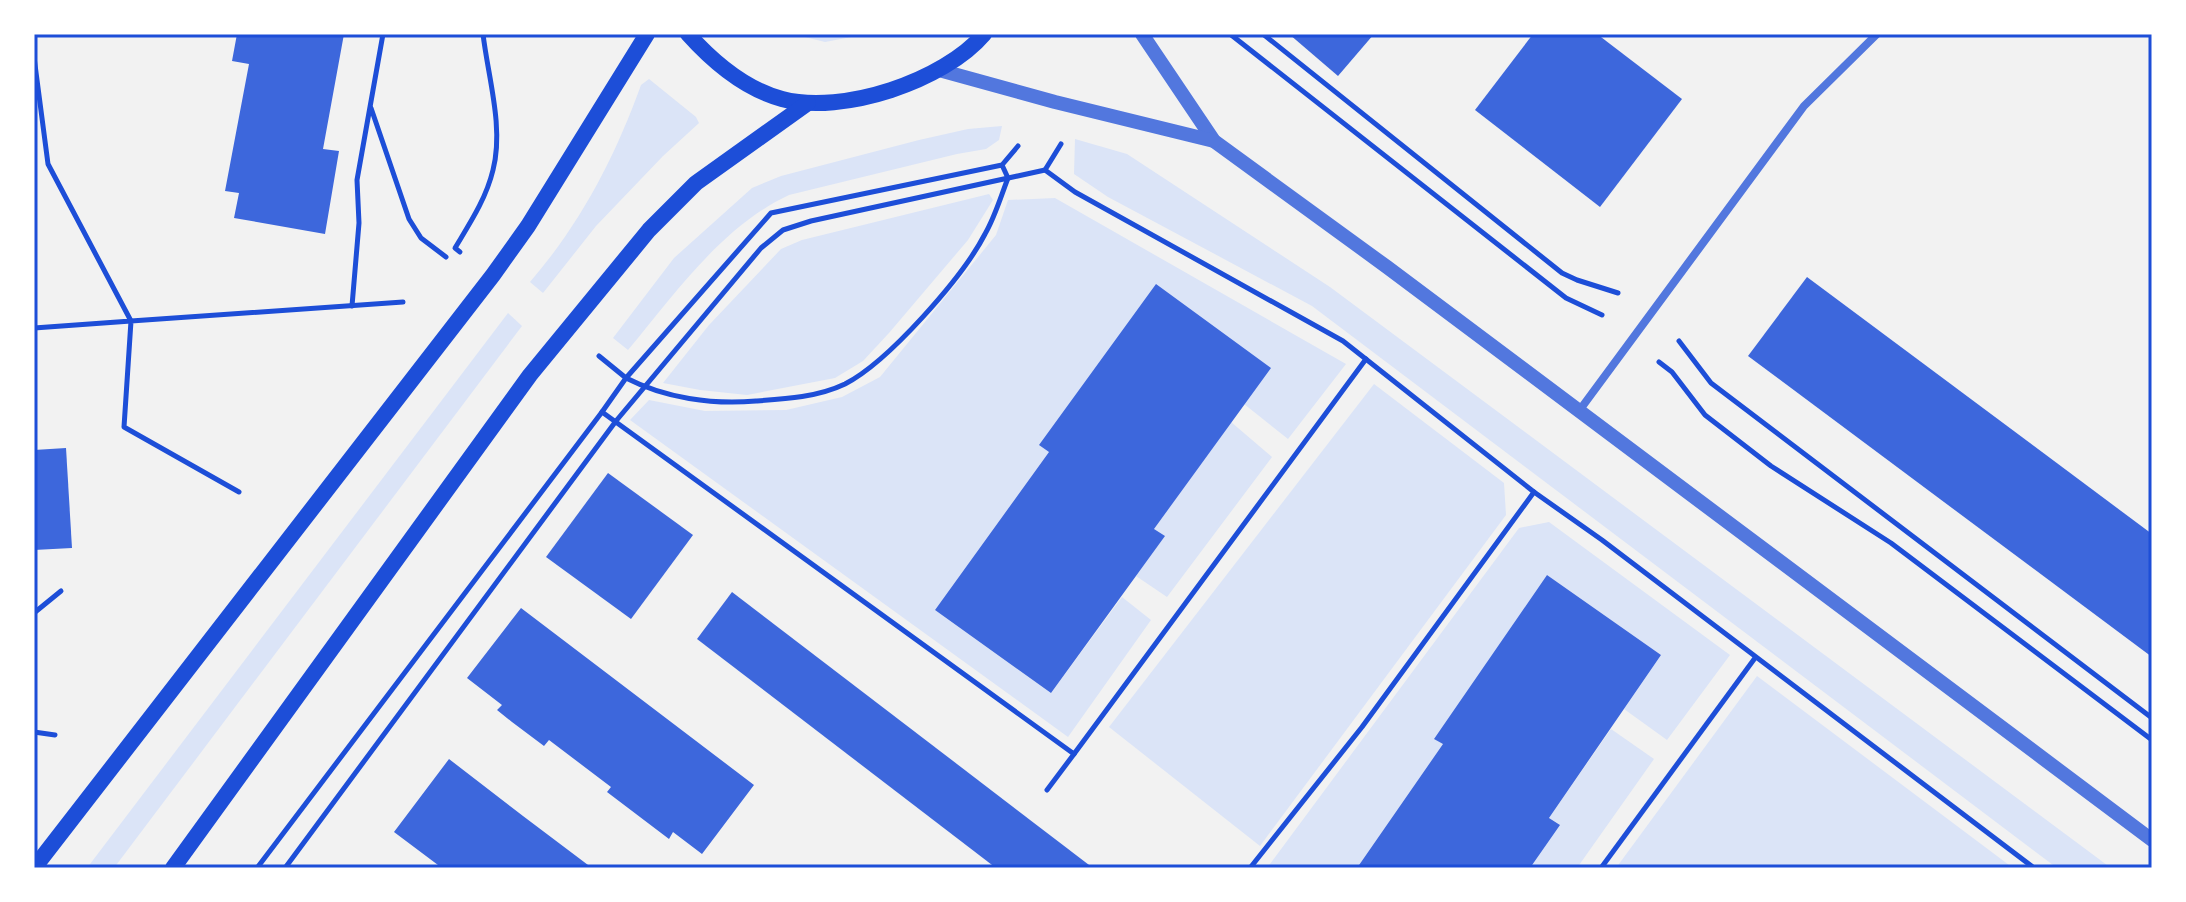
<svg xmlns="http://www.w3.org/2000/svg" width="2186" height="902" font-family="Roboto,sans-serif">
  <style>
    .green { fill: #dbe4f7 }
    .building { fill: #3d67dc }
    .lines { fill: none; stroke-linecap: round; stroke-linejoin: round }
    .path { stroke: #1d4ed8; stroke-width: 5 }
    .minor { stroke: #5277de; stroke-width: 8 }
    .tertiary { stroke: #5277de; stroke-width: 14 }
    .secondary { stroke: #1d4ed8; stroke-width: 16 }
    .neatline { fill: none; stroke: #1d4ed8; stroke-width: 3 }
  </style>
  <rect width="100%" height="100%" fill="#f2f2f2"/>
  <g class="green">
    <polygon points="793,34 867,34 825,42"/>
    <path d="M649,79L696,117L699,123L663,156L596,226L543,293L530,282C581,223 615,157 641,85Z"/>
    <path d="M1002,126L999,140L986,149L957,154L789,195C721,227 675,294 628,350L613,338L674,258L752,188L781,176L919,140L968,129Z"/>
    <polygon points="1075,139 1127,154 1330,287 2111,868 2057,868 1312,306 1108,197 1074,174"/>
    <polygon points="989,194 993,200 968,240 889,333 863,361 835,378 747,395 700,390 663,383 709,325 781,249 802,240"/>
    <polygon points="1055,198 1346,364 1288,439 1244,404 1040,445 1049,452 935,610 1051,693 1122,597 1151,620 1068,737 630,420 649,400 705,411 786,410 842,397 880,377 996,235 1008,200"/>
    <polygon points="508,313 522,326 114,868 87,868"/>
    <polygon points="1374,384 1504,483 1506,515 1260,846 1109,727"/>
    <polygon points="1231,422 1272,457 1167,597 1136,576 1164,537 1154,529"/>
    <polygon points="1549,522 1730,655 1667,740 1624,709 1661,655 1547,575 1435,739 1443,744 1357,868 1267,868 1519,528"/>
    <polygon points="1757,676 2013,868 1616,868"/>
    <polygon points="1611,729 1654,759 1577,868 1530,868 1559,824 1549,818"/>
  </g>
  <g class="building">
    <polygon points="237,34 344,34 323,149 339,151 325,234 234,218 239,193 225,191 249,64 232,61"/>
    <polygon points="1289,34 1374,34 1338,76"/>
    <polygon points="1533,34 1597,34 1682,99 1600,207 1475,110"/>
    <polygon points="1807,277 2152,534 2152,657 1748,356"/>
    <polygon points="1156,284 1271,368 1154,529 1165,536 1051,693 935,610 1049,452 1039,445"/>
    <polygon points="66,448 72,548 34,550 34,450"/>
    <polygon points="608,473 693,535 631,619 546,557"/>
    <polygon points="1547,575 1661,655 1549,818 1560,825 1530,868 1357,868 1443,744 1434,739"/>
    <polygon points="732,592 1093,868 996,868 697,639"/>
    <polygon points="521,608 754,785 702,854 673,832 669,839 607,792 611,787 549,740 544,746 512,722 497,710 502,705 467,678"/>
    <polygon points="449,759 523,816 592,868 442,868 394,832"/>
  </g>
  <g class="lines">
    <g class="path">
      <polyline points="1230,34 1566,298 1602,315"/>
      <polyline points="1263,34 1562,273 1577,280 1618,293"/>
      <polyline points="34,57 48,164 131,321 34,328"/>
      <polyline points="371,108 409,219 421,238 446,257"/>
      <path d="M1002,165L1008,178C1001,196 995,217 985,234C963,277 888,362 845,384C818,397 786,399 756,401C712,405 665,398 626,378L771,213L1002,165L1018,146"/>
      <polyline points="1045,170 1075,192 1343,341 1534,492 1362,727 1250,868"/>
      <path d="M460,252L455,248C470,223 486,199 493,170C504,127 488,77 483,34"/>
      <polyline points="352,306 359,223 357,180 383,34"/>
      <polyline points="1679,341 1711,383 2152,718"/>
      <polyline points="599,356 626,378 602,412 1074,754 1366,359"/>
      <polyline points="1659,362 1672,372 1705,415 1771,466 1891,543 2152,740"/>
      <polyline points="239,492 124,427 131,321 403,302"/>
      <polyline points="1534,492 1602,540 2034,868"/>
      <polyline points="34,613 61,591"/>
      <polyline points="34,732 55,735"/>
      <polyline points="1047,790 1074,754"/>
      <polyline points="257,868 602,412"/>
      <polyline points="285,868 616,421 761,248 783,230 811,221 1045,170 1061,144"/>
      <polyline points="1601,868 1755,658"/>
    </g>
    <polyline class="minor" points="1579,411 1804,106 1877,34"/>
    <g class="tertiary">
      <polyline points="1142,34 1214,141 1387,267 2152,840"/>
      <polyline points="939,70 1055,102 1214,141"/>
    </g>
    <g class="secondary">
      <path d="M688,34C714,63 745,89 782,99C843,115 944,81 984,34"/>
      <polyline points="34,868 493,275 528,226 647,34"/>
      <polyline points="173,868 530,375 649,230 696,183 808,103"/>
    </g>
  </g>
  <rect width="2186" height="902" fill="none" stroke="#ffffff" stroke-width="72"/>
  <rect x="36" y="36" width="2114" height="830" class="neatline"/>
</svg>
